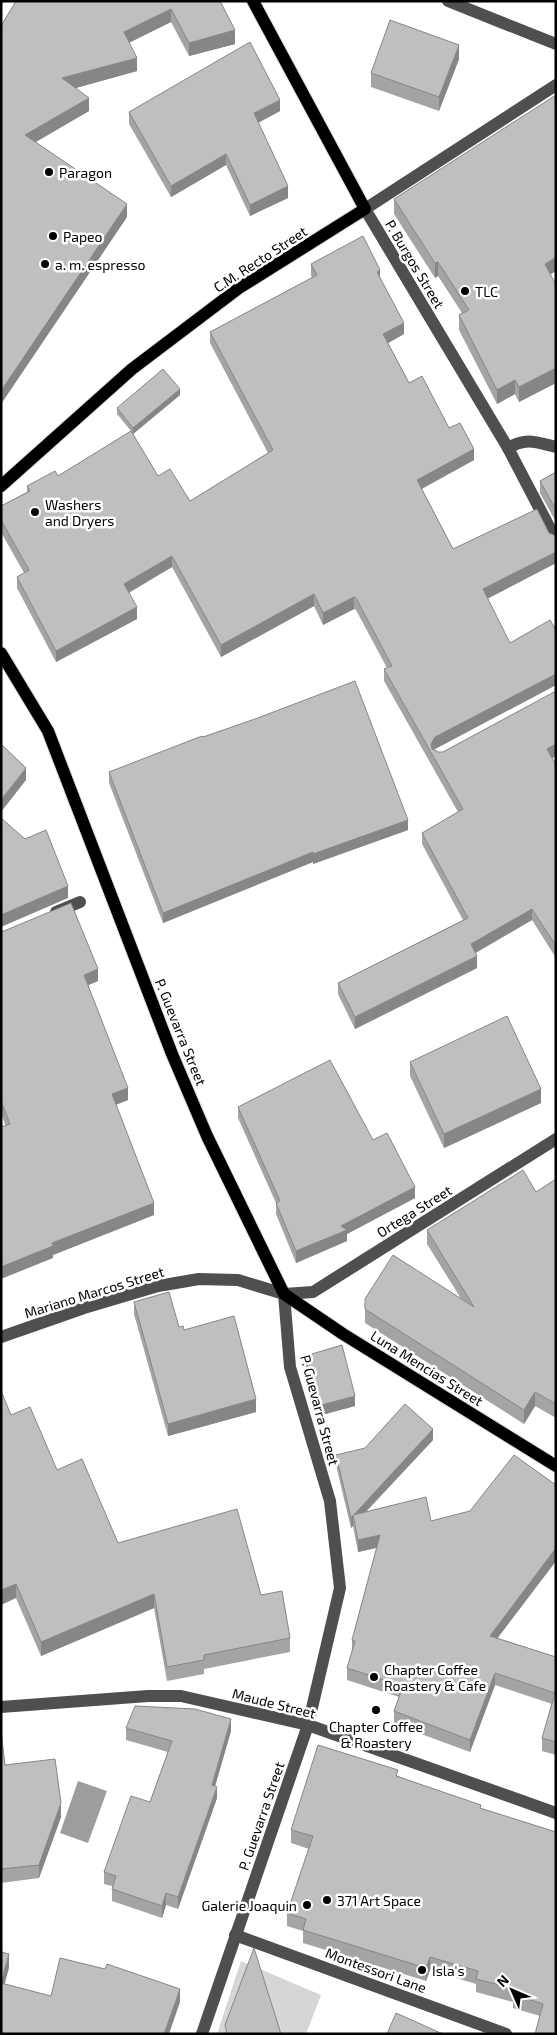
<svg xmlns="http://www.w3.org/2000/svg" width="557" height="2035" font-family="'Exo 2',sans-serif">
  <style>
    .green { fill: #d6d6d6 }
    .water { fill: #9d9d9d }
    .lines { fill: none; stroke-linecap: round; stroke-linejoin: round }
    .major-casing { stroke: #dbdbdb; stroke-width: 14 }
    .minor { stroke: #4f4f4f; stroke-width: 12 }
    .major { stroke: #000; stroke-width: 12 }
    .wall { fill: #a4a4a4 }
    .shaded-wall { fill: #868686 }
    .building { fill: #bfbfbf; stroke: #868686 }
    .poi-dot { fill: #000; stroke: #fff; stroke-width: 2 }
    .labels { text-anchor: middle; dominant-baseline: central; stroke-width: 5; stroke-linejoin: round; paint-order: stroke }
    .poi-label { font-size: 14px; fill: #000; stroke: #fff; text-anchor: start }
    .street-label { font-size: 14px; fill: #000; stroke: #fff }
  </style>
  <rect width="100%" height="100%" fill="#fff"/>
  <polygon class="green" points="241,1961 321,1995 306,2034 217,2034"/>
  <polygon class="water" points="78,1781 107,1791 88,1843 60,1833"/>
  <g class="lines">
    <g class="major-casing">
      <g id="major">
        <polyline points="1,486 132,369 239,288 365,209 253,1"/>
        <polyline points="1,653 48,731 172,1054 207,1136 284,1294 343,1334 556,1466"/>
      </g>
    </g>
    <g class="minor">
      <polyline points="448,1 556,44"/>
      <polyline points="556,85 365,209 508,448 556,540"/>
      <path d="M508,448C526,437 536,442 556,447"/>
      <polyline points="56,912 80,902"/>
      <polyline points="1,1337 84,1308 158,1286 199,1279 238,1280 284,1294 313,1292 556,1139"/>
      <polyline points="1,1707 148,1696 181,1696 308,1725 556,1813"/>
      <polyline points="235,1935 506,2034"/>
      <polyline points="202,2034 308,1725 340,1588 330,1501 290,1367 284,1294"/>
    </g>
    <use href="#major" class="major"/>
  </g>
  <g class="wall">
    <polygon points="220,1 235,44 189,56 171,22 129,43 137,71 75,88 89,111 36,142 127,217 1,404 1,26"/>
    <polygon points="459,59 439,111 371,87 371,73"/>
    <polygon points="280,111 258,123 288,198 250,216 226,165 171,197 129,124 129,112"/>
    <polygon points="394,199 556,271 550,274 556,285 556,384 554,384 519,402 515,394 497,404 459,330 459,315 462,313 438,276 435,278 394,214"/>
    <polygon points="311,264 380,278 404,334 388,343 409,383 449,428 474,460 422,489 453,549 549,533 556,536 556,563 487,599 510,643 556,630 556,685 435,749 434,750 438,752 443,752 556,691 556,756 552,758 556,765 556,958 532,920 476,953 477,968 355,1029 338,994 338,983 463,920 422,844 422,833 458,812 384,681 384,669 387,668 356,610 354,609 323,625 314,606 221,657 172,567 129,593 137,619 56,662 17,588 17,577 24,573 1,532 1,506 27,492 27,486 58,476 131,431 117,414 117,408 180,395 133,434 158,476 190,501 268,453 210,343 210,332 312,278 311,275"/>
    <polygon points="556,472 556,522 540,493 540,481"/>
    <polygon points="203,737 408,830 313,864 313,862 163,923 109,783 109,772"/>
    <polygon points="1,931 98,981 88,985 128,1100 116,1105 154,1215 53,1255 53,1258 1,1113"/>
    <polygon points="410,1062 541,1103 444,1148 410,1076"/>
    <polygon points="238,1107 373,1140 415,1198 347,1234 347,1241 296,1263 276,1214 276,1203 238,1118"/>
    <polygon points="556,1179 556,1418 535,1406 524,1424 365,1323 365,1299 460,1297 427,1244 427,1230 536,1192"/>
    <polygon points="134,1302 179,1327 256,1412 168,1436 134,1314"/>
    <polygon points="305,1356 355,1406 318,1416 305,1366"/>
    <polygon points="11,1415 118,1543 261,1595 290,1638 290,1652 204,1669 204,1674 167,1681 154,1608 41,1656 16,1598"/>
    <polygon points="433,1440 366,1512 431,1521 556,1561 497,1638 556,1657 556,1755 542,1751 542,1738 552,1704 495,1685 470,1752 394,1724 394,1711 399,1697 347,1680 347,1668 352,1653 352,1640 377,1548 358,1552 353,1526 351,1528 336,1465 336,1455"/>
    <polygon points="126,1728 231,1731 215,1786 217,1798 178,1909 166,1905 162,1918 112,1901 112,1886 104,1884 104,1872 150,1802 168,1752 126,1740"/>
    <polygon points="1,1731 5,1765 61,1817 39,1878 1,1883"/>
    <polygon points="398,1776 481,1808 556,2034 540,2016 513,2008 513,2002 476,1992 476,1984 430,1970 426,1981 303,1943 303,1931 287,1926 287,1913 309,1849 291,1843 291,1830"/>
  </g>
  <g class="shaded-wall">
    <polygon points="171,9 171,22 124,45 124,32"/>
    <polygon points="235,30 235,44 189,56 189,43"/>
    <polygon points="459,45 459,59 439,111 439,97"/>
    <polygon points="137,58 137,71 62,92 62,78"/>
    <polygon points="89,98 89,111 25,148 25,135"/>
    <polygon points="280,100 280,111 254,125 254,113"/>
    <polygon points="226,154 226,165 171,197 171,186"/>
    <polygon points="288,186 288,198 250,216 250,205"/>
    <polygon points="127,204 127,217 1,404 1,391"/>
    <polygon points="556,257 556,271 545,278 545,264"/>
    <polygon points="438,262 438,276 435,278 435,263"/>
    <polygon points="380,270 380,281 377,272"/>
    <polygon points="404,323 404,334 383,346 383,334"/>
    <polygon points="554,369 554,384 519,402 519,387"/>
    <polygon points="515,380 515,394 497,404 497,390"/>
    <polygon points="180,389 180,395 133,434 133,428"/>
    <polygon points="474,449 474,460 417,491 417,480"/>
    <polygon points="556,552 556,563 483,601 483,589"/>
    <polygon points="172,556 172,567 124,595 124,584"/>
    <polygon points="314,594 314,606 221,657 221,645"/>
    <polygon points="354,597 354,609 323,625 323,613"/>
    <polygon points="137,607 137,619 56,662 56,651"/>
    <polygon points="556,674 556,685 435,749 432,754 431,744 435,737"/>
    <polygon points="556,744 556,756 547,761 547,749"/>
    <polygon points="26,768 26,780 1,812 1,800"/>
    <polygon points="408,820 408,830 313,864 313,854"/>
    <polygon points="313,852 313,862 163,923 163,913"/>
    <polygon points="68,886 68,898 1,927 1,915"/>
    <polygon points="532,909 532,920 471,955 471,944"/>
    <polygon points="477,956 477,968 355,1029 355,1017"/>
    <polygon points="98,969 98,981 84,987 84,975"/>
    <polygon points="128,1088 128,1100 112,1106 112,1094"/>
    <polygon points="541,1089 541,1103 444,1148 444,1134"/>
    <polygon points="415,1187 415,1198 347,1234 347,1241 296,1263 296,1251 341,1226"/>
    <polygon points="154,1203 154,1215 53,1255 53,1258 1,1279 1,1267 52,1243"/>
    <polygon points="535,1392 535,1406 524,1424 524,1410"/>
    <polygon points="355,1396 355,1406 318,1416 318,1406"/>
    <polygon points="256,1399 256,1412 168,1436 168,1424"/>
    <polygon points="433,1429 433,1440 354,1524 353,1516"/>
    <polygon points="353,1516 353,1526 351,1528 351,1518"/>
    <polygon points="380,1535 380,1547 358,1552 358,1540"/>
    <polygon points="556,1548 556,1561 490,1648 490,1636"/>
    <polygon points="16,1584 16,1598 1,1605 1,1590"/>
    <polygon points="154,1594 154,1608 41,1656 41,1642"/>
    <polygon points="495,1673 495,1685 470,1752 470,1740"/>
    <polygon points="231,1719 231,1731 212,1797 212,1785"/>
    <polygon points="217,1787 217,1798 178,1909 178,1897"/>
    <polygon points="61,1803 61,1817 39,1878 39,1865"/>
    <polygon points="166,1893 166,1905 162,1918 162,1906"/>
    <polygon points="9,1954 9,1968 1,1997 1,1983"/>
    <polygon points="430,1957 430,1970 426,1981 426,1968"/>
    <polygon points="180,1989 180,2002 169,2034 164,2034"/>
  </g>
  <g class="building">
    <polygon points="16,1 220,1 235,30 189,43 171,9 124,32 137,58 62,78 89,98 25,135 127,204 1,391 1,26"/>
    <polygon points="390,20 459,45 439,97 371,73"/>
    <polygon points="250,42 280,100 254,113 288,186 250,205 226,154 171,186 129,112"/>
    <polygon points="556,95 556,257 545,264 556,285 556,370 554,369 519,387 515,380 497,390 459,315 469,310 438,262 435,263 394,199"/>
    <polygon points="363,236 380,270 377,272 404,323 383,334 409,383 422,376 449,428 460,423 474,449 417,480 453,549 537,509 549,533 556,536 556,552 483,589 510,643 550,620 556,630 556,674 435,737 431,744 432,749 438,752 443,752 556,691 556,744 547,749 556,765 556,946 532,909 471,944 477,956 355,1017 338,983 468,918 422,833 463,809 384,669 392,666 356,598 354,597 323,613 314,594 221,645 172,556 124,584 137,607 56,651 17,577 29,570 1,520 1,506 30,491 27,486 55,471 58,476 131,431 158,476 170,469 190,501 273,450 210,332 317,275 311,264"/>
    <polygon points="163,369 180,389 133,428 117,408"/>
    <polygon points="556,472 556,510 540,481"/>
    <polygon points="355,681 408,820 313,854 313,852 163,913 109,772 202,736 203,737 255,719"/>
    <polygon points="1,744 26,768 1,800"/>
    <polygon points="1,818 25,839 46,830 68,886 1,915"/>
    <polygon points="71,903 98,969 84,975 128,1088 112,1094 154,1203 52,1243 53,1246 1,1267 1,1127 10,1124 1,1101 1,931 4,931"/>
    <polygon points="507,1016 541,1089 444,1134 410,1062"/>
    <polygon points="330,1060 373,1140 387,1133 415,1187 341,1226 347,1230 296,1251 276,1203 280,1201 238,1107"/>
    <polygon points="523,1170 536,1192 556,1179 556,1404 535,1392 524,1410 365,1309 365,1299 393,1255 474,1307 427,1230"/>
    <polygon points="169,1292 179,1327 183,1326 184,1330 234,1316 256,1399 168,1424 134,1302"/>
    <polygon points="342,1345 355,1396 318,1406 305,1356"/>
    <polygon points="1,1391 11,1415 30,1407 57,1470 82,1459 118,1543 237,1509 261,1595 282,1591 290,1638 204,1655 204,1660 167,1667 154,1594 41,1642 16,1584 1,1590"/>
    <polygon points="405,1404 433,1429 351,1518 336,1455 365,1448"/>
    <polygon points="514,1455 556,1485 556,1548 490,1636 556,1657 556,1742 542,1738 555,1693 495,1673 470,1740 394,1711 403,1686 347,1668 355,1641 352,1640 380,1535 358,1540 353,1515 426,1497 431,1521 470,1511"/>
    <polygon points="135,1706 195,1709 231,1719 212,1785 217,1787 178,1897 166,1893 162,1906 112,1889 116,1876 104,1872 131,1796 150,1802 172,1741 126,1728"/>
    <polygon points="1,1731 5,1765 55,1759 61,1803 39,1865 1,1869"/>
    <polygon points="318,1745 398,1770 396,1776 481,1805 480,1808 556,1832 556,2034 535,2034 543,2004 513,1994 515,1989 476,1979 478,1971 430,1957 426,1968 303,1930 306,1919 287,1913 313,1836 291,1830"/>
    <polygon points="254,1948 281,2034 227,2034 225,2025"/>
    <polygon points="1,1952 9,1954 1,1983"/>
    <polygon points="60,1958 105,1969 107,1964 180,1989 164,2034 1,2034 1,1983 51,1996"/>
    <polygon points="396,2013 443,2034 387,2034"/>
  </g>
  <g class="poi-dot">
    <circle cx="49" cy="172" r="5"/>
    <circle cx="53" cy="236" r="5"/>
    <circle cx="45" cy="264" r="5"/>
    <circle cx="465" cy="291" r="5"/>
    <circle cx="35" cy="512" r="5"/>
    <circle cx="374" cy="1677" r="5"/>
    <circle cx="376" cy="1710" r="5"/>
    <circle cx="327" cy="1900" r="5"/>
    <circle cx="307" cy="1905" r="5"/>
    <circle cx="422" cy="1970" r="5"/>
  </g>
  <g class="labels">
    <g class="poi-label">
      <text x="59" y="172">Paragon</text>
      <text x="63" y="236">Papeo</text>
      <text x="55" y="264">a. m. espresso</text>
      <text x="475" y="291">TLC</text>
      <text x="45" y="504">Washers<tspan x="45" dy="16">and Dryers</tspan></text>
      <text x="384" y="1669">Chapter Coffee<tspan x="384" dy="16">Roastery &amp; Cafe</tspan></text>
      <text x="376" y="1726" text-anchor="middle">Chapter Coffee<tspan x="376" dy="16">&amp; Roastery</tspan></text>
      <text x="337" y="1900">371 Art Space</text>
      <text x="297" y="1905" text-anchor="end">Galerie Joaquin</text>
      <text x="432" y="1970">Isla's</text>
    </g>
    <g class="street-label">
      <text transform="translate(260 259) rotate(-33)">C.M. Recto Street</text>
      <text transform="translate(415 264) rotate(59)">P. Burgos Street</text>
      <text transform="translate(181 1032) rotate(68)">P. Guevarra Street</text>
      <text transform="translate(414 1211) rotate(-32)">Ortega Street</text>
      <text transform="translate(94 1292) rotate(-17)">Mariano Marcos Street</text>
      <text transform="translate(427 1368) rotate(32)">Luna Mencias Street</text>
      <text transform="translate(320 1410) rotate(75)">P. Guevarra Street</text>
      <text transform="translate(274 1703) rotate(14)">Maude Street</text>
      <text transform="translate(261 1816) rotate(-71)">P. Guevarra Street</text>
      <text transform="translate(376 1970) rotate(20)">Montessori Lane</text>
    </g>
  </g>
  <rect width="557" height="2035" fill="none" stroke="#000000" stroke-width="5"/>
  <g transform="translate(512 1990) rotate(315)" stroke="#ffffff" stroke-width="4" paint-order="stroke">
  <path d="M0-4L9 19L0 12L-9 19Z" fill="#000000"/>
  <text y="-8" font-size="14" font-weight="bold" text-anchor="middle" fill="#000000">N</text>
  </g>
</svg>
